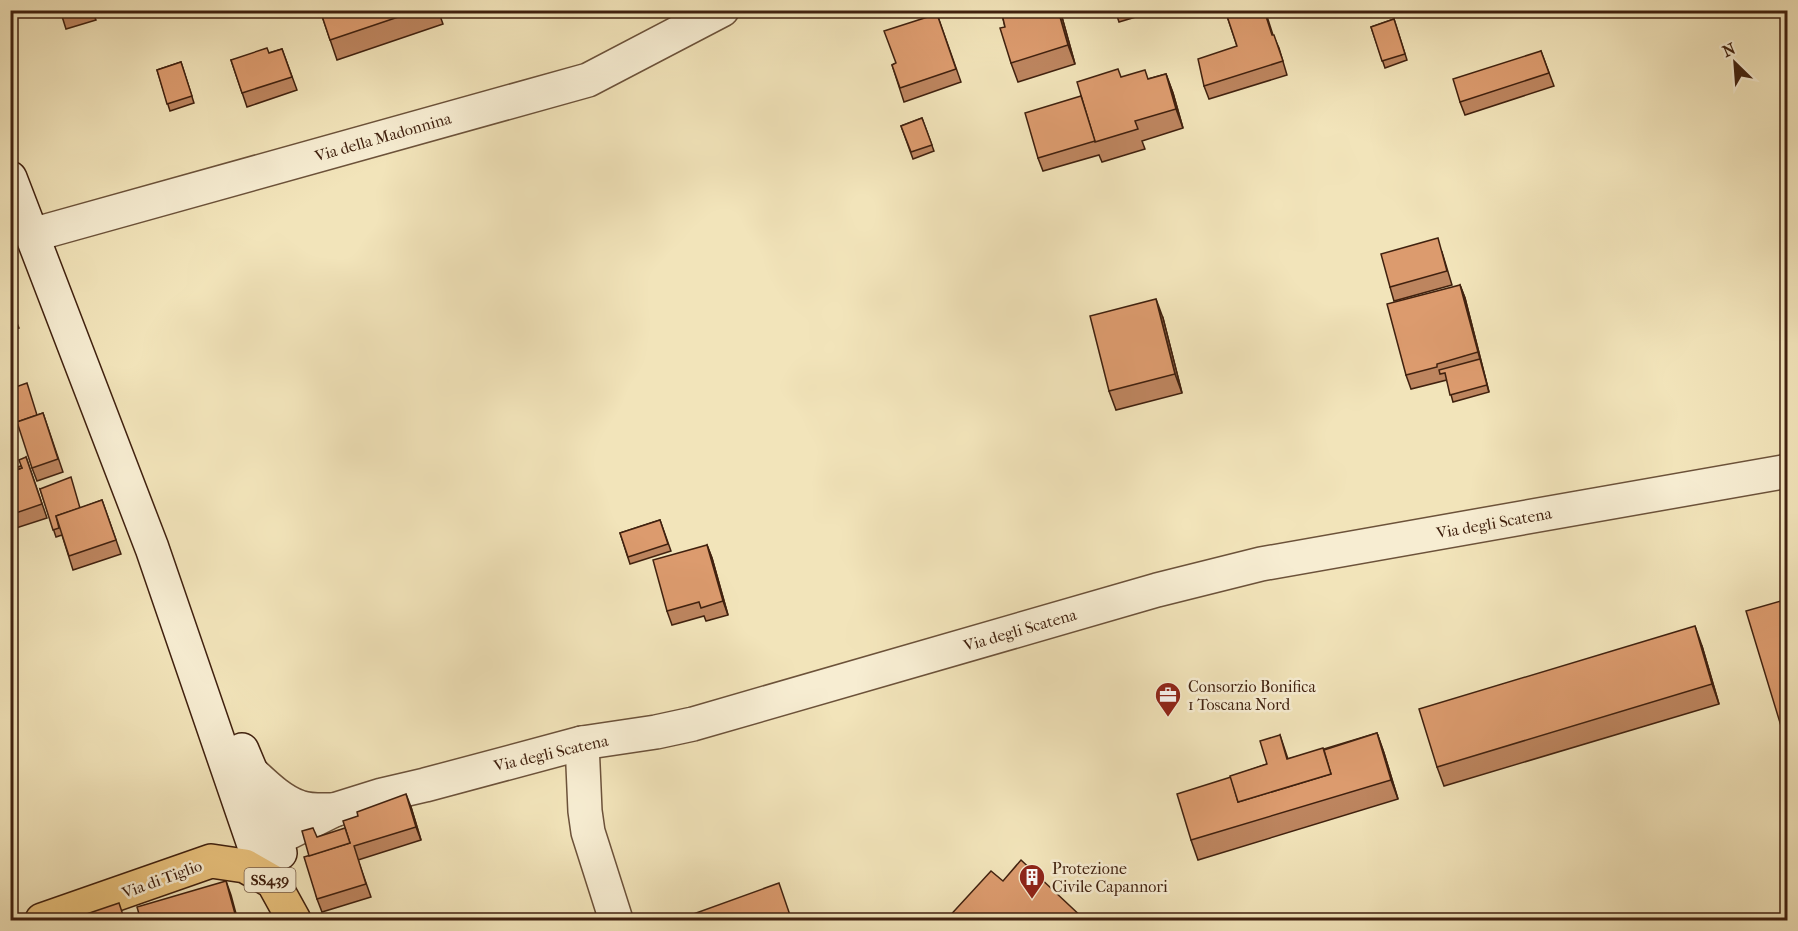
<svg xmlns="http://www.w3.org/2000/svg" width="1798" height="931" font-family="'IM FELL French Canon',serif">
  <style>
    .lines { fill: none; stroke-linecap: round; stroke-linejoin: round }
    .minor-casing { stroke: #6c523a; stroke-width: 36 }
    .secondary-casing { stroke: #40210f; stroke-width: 36 }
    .primary-casing { stroke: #40210f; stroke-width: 36 }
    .minor { stroke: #f7edd2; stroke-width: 33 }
    .secondary { stroke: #f7edd2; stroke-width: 33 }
    .primary { stroke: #e9c27d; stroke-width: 33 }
    .wall { fill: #bd855f; stroke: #40210f; stroke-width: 1.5 }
    .shaded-wall { fill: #9a6c4d; stroke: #40210f; stroke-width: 1.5 }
    .building { fill: #dc9b6e; stroke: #40210f; stroke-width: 1.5 }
    .labels { text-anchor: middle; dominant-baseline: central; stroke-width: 5; stroke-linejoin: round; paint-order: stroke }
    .shield { fill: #f7edd2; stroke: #775e4a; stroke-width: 1.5 }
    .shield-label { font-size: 15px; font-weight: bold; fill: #40210f }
    .street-label { font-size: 16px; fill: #40210f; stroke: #f7edd2 }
    .poi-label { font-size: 16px; fill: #40210f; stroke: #f7edd2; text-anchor: start }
  </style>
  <rect width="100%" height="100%" fill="#f2e4ba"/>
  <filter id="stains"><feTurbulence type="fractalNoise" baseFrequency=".00333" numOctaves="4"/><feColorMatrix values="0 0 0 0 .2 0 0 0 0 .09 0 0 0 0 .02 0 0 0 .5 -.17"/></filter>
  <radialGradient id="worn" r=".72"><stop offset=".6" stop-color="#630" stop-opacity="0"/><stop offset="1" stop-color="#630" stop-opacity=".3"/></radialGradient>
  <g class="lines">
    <g class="minor-casing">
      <g id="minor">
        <polyline points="32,235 588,80 722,10"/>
        <polyline points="582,743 585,811 588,832 616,920"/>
        <path d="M251,772C265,785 281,801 299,807C309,811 323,810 334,810"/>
        <polyline points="268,843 334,810 382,795 425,785 582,743 656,732 693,724 1157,590 1261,564 1788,471"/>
      </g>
    </g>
    <g class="secondary-casing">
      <g id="secondary">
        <polyline points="10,178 152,548 255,848 273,882"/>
        <polyline points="242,750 260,793 280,853"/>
      </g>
    </g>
    <g class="primary-casing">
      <polyline id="primary" points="42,920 211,861 245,866 273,882 294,920"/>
    </g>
    <use href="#minor" class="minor"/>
    <use href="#secondary" class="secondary"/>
    <use href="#primary" class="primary"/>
  </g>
  <g class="wall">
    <polygon points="60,10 107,10 94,15 96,20 66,29"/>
    <polygon points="320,10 438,10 443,24 337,60"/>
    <polygon points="1001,10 1060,10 1075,64 1018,82 1011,63 1005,27"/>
    <polygon points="1115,10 1159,10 1119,22"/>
    <polygon points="1225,10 1265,10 1273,35 1279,48 1287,75 1209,99 1204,86 1237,46"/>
    <polygon points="937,14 961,82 904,102 892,65 896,63"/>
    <polygon points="1394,19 1407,60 1385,68 1371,27"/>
    <polygon points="282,49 297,90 247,107 231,60 269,53"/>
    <polygon points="1541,51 1554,86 1465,115 1460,102"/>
    <polygon points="181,62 194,103 170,111 157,70"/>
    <polygon points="1166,74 1173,93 1183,128 1142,141 1145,149 1102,162 1099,155 1043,171 1038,158 1081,96 1121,77 1148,79"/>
    <polygon points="922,118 934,151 913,159 901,126"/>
    <polygon points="1442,252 1452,285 1394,301 1390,287"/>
    <polygon points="1460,285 1465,298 1489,392 1453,402 1447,380 1411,389 1406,375"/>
    <polygon points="10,306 19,328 10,331"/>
    <polygon points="1163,318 1182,393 1116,410 1109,391"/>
    <polygon points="43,413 63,472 37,481 32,468 37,415"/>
    <polygon points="26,457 47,518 10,530 10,470 21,466"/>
    <polygon points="40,489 81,508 102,500 121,554 73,570 62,535 56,537"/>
    <polygon points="660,520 671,551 630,564 620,533"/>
    <polygon points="707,545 712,558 728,615 706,621 704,616 672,625 667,611"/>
    <polygon points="1702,646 1719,704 1444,786 1437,767"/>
    <polygon points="1377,733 1384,753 1398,799 1198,860 1191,840 1230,777 1267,764 1280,735 1288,759 1324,749"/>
    <polygon points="411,807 421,840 358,860 371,897 322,912 317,899 309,856"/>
  </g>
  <g class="shaded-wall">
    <polygon points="1058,10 1060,10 1075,64 1068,45"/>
    <polygon points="1166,74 1173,93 1183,128 1176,109"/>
    <polygon points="1460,285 1465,298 1489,392 1478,352"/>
    <polygon points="1156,299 1163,318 1182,393 1175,374"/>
    <polygon points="707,545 712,558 728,615 723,601"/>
    <polygon points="1695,626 1702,646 1719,704 1712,684"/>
    <polygon points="1377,733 1384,753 1398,799 1391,780"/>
    <polygon points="406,794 411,807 421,840 416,827"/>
    <polygon points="226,881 231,895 238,921 237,921"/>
  </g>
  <g class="building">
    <polygon points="60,10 77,10 61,15"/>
    <polygon points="320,10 419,10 330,40"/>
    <polygon points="1001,10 1058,10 1068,45 1011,63 1000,28 1005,27"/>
    <polygon points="1225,10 1264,10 1272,35 1274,35 1283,61 1204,86 1198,59 1237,46"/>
    <polygon points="937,14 956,69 900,88 892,65 896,63 884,31"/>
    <polygon points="1394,19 1405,54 1382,61 1371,27"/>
    <polygon points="267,48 269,53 282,49 292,77 242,93 231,60"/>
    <polygon points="1541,51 1549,73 1460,102 1453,79"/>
    <polygon points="181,62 192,96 167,104 157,70"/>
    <polygon points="1118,69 1121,77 1145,70 1148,79 1166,74 1176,109 1135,121 1138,129 1095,142 1077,82"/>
    <polygon points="1081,96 1095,141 1038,158 1025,113"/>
    <polygon points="922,118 932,145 911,152 901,126"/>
    <polygon points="1438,238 1447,271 1390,287 1381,254"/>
    <polygon points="1460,285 1478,352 1437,364 1437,367 1406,375 1387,304"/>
    <polygon points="1156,299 1175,374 1109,391 1090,316"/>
    <polygon points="10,306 16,321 10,323"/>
    <polygon points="1480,359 1487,385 1450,395 1445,373 1440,374 1439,370"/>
    <polygon points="27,383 37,415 17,422 10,403 10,389"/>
    <polygon points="43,413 58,459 32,468 17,422"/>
    <polygon points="26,457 42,504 10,515 10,472 22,468 19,460"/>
    <polygon points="21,466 22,468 10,472 10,470"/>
    <polygon points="71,477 80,508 56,516 59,528 53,530 40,489"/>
    <polygon points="102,500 116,540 69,556 56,516"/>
    <polygon points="660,520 668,544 628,557 620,533"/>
    <polygon points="707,545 723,601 701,608 699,602 667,611 653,560"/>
    <polygon points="1788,599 1788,749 1746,611"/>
    <polygon points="1695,626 1712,684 1437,767 1419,709"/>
    <polygon points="1377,733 1391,780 1191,840 1177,794 1231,777 1238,802 1331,774 1324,750"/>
    <polygon points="1280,735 1287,759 1323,748 1331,774 1238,802 1230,776 1267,764 1260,741"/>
    <polygon points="406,794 416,827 354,846 366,884 317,899 304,857 350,843 343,821 358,816 357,812"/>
    <polygon points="313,828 317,837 345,828 350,843 309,856 302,831"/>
    <polygon points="1021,860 1086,921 945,921 991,871 1003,881"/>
    <polygon points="226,881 237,921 141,921 137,907"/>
    <polygon points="779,883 792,921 674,921"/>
    <polygon points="119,903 125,921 66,921"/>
  </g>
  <defs>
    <g id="office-pin" transform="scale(1.35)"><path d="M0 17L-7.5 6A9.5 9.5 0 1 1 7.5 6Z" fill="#8f2418" stroke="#f7edd2"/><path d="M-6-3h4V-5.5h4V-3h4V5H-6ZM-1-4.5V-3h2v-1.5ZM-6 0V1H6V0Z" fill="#fff"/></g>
    <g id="building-pin" transform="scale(1.35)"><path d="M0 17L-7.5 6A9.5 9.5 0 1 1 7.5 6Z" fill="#8f2418" stroke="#f7edd2"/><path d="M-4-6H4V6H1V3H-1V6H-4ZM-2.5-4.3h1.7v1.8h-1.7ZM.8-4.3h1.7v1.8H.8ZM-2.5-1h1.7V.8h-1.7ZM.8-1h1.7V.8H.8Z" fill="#fff"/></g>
  </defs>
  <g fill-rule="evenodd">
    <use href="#office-pin" x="1168" y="695"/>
    <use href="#building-pin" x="1032" y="877"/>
  </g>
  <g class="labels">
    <rect class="shield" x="244.5" y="868" width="51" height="24" rx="4.5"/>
    <g class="shield-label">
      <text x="270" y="880">SS439</text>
    </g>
    <g class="street-label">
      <text transform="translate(383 137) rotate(-16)">Via della Madonnina</text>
      <text transform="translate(1494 523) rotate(-10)">Via degli Scatena</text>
      <text transform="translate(1020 630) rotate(-16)">Via degli Scatena</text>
      <text transform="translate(551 753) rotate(-13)">Via degli Scatena</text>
      <text transform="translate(162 879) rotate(-20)">Via di Tiglio</text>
    </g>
    <g class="poi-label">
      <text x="1188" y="686">Consorzio Bonifica<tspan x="1188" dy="18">1 Toscana Nord</tspan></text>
      <text x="1052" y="868">Protezione<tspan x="1052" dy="18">Civile Capannori</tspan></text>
    </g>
  </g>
  <rect width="1798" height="931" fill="none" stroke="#f2e4ba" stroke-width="36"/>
  <rect x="12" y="12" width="1774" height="907" fill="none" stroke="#40210f" stroke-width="3"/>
  <rect x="18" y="18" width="1762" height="895" fill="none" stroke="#40210f" stroke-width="1.5"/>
  <g transform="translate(1735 63) rotate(335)" stroke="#f7edd2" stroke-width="4.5" paint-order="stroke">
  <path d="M0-4.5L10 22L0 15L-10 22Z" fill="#40210f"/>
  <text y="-9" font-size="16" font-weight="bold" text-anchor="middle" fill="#40210f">N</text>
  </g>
  <rect width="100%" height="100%" filter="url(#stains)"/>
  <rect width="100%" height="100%" fill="url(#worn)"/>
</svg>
